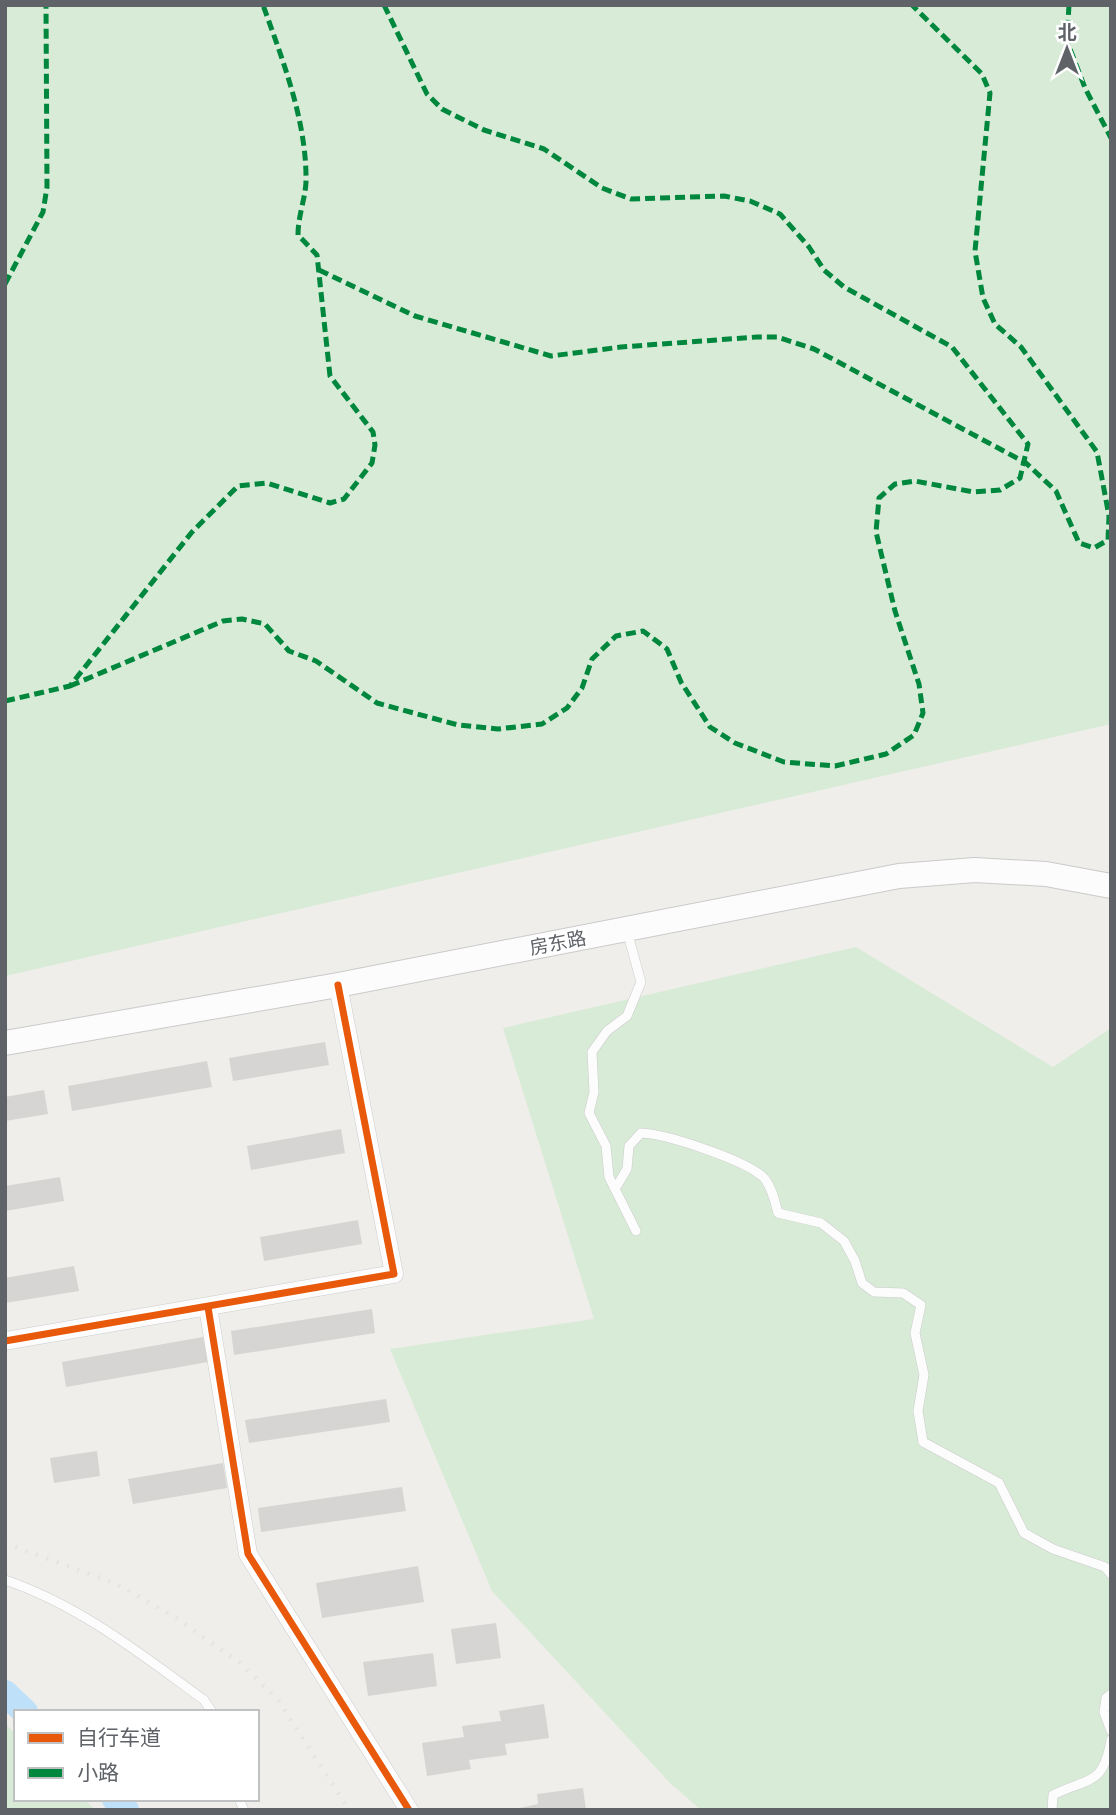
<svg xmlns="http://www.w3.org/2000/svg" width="1116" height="1815" font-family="'Source Sans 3','Noto Sans SC',sans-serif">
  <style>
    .green { fill: #d8ebd6 }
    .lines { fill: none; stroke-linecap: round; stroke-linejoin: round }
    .river { stroke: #bfe0f9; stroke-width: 26 }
    .building { fill: #d6d5d3 }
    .lane-casing { stroke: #cbcccc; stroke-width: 10 }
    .street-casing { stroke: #cbcccc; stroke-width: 19 }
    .secondary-casing { stroke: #cacacb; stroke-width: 26 }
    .lane { stroke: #fdfcfc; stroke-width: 9 }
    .street { stroke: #fdfcfc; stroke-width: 18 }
    .secondary { stroke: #fdfcfc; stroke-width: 24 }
    .rail { stroke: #e4e4e4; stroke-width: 4.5; stroke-dasharray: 2 9; stroke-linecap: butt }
    .quiet { stroke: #00873e; stroke-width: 5; stroke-dasharray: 10 5; stroke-linecap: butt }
    .cycleway-casing { stroke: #fff; stroke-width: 11 }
    .cycleway { stroke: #e8590c; stroke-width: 7 }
    .labels { text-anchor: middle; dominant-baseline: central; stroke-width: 5; stroke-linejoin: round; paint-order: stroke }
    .street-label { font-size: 19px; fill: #5f6368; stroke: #fff }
  </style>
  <rect width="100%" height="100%" fill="#efeeea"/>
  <g class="green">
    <polygon points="5,5 1111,5 1111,724 5,976"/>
    <polygon points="856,947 1053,1067 1111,1028 1111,1810 701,1810 670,1783 492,1591 390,1349 594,1319 503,1028"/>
    <polygon points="5,1724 16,1734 16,1799 84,1799 95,1810 5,1810"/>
  </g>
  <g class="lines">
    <g class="river">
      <polyline points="5,1693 25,1712"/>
      <polyline points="115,1799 126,1810"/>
    </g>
  </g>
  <g class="building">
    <polygon points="325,1042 329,1065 233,1081 229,1058"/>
    <polygon points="207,1061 212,1087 72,1111 68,1086"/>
    <polygon points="44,1090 48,1114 5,1121 5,1097"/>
    <polygon points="341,1129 345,1153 251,1170 247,1146"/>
    <polygon points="60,1177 64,1201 5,1211 5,1186"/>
    <polygon points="358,1220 362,1244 264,1261 260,1237"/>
    <polygon points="74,1266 79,1291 5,1303 5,1278"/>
    <polygon points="372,1309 375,1333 234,1355 231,1331"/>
    <polygon points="203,1337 208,1362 66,1387 62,1362"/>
    <polygon points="386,1399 390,1422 249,1443 245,1420"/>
    <polygon points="97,1451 100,1476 54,1483 50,1458"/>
    <polygon points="223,1463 227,1488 133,1504 128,1479"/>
    <polygon points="402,1487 406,1511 261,1532 258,1508"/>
    <polygon points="418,1566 424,1602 322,1618 316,1583"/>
    <polygon points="496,1623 501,1658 456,1664 451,1629"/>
    <polygon points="433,1653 437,1686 368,1696 363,1662"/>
    <polygon points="544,1704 549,1738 505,1744 507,1755 469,1760 471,1769 427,1776 422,1743 464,1737 462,1726 501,1721 499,1711"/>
    <polygon points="583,1788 586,1810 511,1810 538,1804 537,1794"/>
  </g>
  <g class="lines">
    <g class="lane-casing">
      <g id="lane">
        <polyline points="615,1189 609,1177 606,1146 589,1113 594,1092 592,1052 607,1031 627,1016 641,982 627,931"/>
        <path d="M636,1231L615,1189L627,1169L629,1146L641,1133C666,1134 747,1160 764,1178C772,1187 775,1202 778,1213L821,1223L844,1241L855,1261L862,1283L874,1292L903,1293L921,1305L915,1333L924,1375L918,1411L923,1442L999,1483L1024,1533L1053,1549L1105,1567L1111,1574"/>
        <path d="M5,1580C79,1605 141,1654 204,1700L212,1712"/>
        <polyline points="1111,1694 1106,1698 1104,1712 1111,1731"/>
        <polyline points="239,1799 244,1810"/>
        <path d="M1052,1810L1053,1795C1088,1777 1103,1787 1111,1740"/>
      </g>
    </g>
    <g class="street-casing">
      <g id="street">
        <polyline points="208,1307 248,1554 409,1810"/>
        <polyline points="5,1341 394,1274 338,985"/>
      </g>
    </g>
    <g class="secondary-casing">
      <polyline id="secondary" points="5,1043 338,985 899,876 975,870 1046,874 1111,886"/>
    </g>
    <use href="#lane" class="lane"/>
    <use href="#street" class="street"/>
    <use href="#secondary" class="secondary"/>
    <polyline class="rail" points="5,1543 117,1584 175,1617 240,1663 278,1700 349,1810"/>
    <g class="quiet">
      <polyline points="1069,5 1067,41 1085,88 1111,138"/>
      <polyline points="319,270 415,316 551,356 621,347 757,337 777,337 814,349 1026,463 1056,491 1079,543 1094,548 1108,540 1109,516 1097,452 1021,347 995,324 983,298 975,251 990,93 982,74 912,5"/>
      <polyline points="5,284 43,212 47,187 46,5"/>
      <polyline points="70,686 223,621 242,619 265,624 289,651 316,661 377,703 458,725 498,729 542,724 567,708 582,688 592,659 616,636 643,631 667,649 681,682 710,727 735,743 784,762 835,766 886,754 914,735 923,713 919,684 895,611 876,532 879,498 895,484 915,481 974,492 1000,490 1020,478 1028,444 952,347 844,287 824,270 809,247 780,214 750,201 724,196 631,199 602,188 544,149 484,130 442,109 427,94 384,5"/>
      <path d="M5,701L70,686L192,532L238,486L267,483L330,503L344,499L372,463L375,445L373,432L330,376L317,255L298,235C298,216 305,200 306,182C307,122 283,61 263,5"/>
    </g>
    <g class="cycleway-casing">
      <g id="cycleway">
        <polyline points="208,1307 248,1554 409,1810"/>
        <polyline points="5,1341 394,1274 338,985"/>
      </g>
    </g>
    <use href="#cycleway" class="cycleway"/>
  </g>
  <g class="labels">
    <g class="street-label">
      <text transform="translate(558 944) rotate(-11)">房东路</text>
    </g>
  </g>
  <rect width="1116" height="1815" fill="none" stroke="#5f6368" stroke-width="14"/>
  <rect x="14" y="1710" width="245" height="91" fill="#ffffff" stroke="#bfc1c3" stroke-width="2"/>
  <rect x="28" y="1733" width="35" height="10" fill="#e8590c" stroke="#bfc1c3" stroke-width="2"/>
  <text x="77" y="1745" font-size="21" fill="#5f6368">自行车道</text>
  <rect x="28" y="1768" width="35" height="10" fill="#00873e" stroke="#bfc1c3" stroke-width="2"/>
  <text x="77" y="1780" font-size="21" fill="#5f6368">小路</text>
  <g transform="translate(1067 49)" stroke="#ffffff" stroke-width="5" paint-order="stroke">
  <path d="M0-5L12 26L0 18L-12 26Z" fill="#5f6368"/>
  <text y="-10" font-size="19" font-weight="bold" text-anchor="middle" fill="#5f6368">北</text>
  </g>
</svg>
